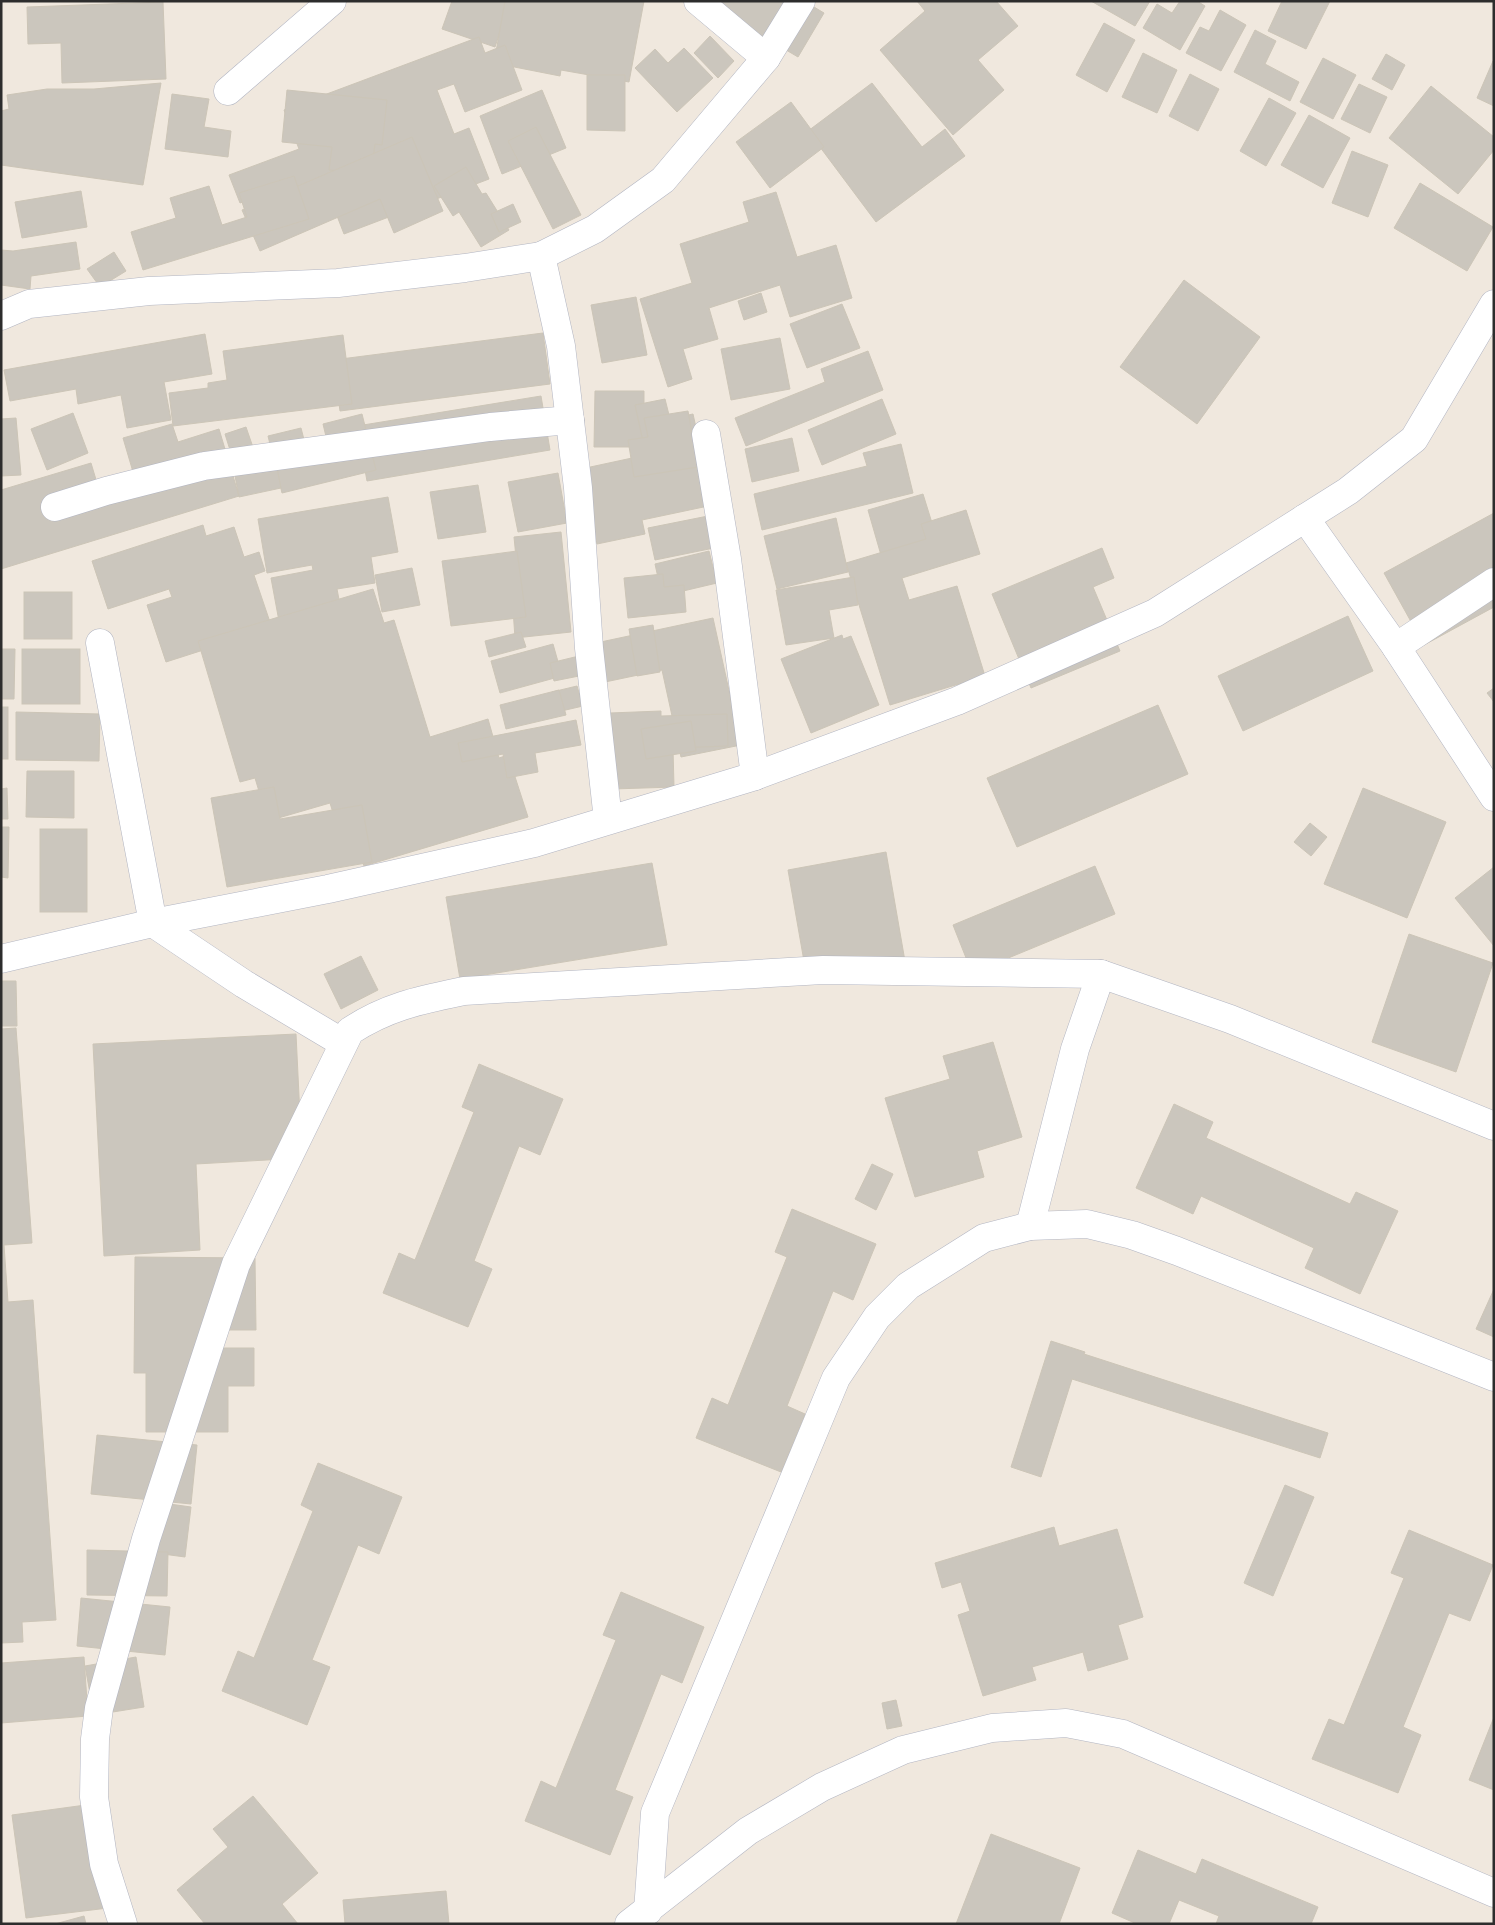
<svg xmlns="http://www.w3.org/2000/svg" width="1495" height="1925" font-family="Lato,sans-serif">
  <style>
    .building { fill: #cbc6bd; stroke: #ccc5b7 }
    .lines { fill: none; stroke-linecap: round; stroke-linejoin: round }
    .street-casing { stroke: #b2b5c2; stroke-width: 29 }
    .street { stroke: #fff; stroke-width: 28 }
  </style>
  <rect width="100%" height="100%" fill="#f0e8de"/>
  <g class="building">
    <polygon points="452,1 510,1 495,47 442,29"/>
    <polygon points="505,1 644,1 629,82 561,70 560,76 494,63"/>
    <polygon points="703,1 804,1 824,13 798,57"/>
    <polygon points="917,1 996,1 1018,26 978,60 1004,90 953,135 880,50 925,11"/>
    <polygon points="1091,1 1150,1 1135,26"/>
    <polygon points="1180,1 1197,1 1205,6 1180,50 1143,28 1157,4 1172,13"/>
    <polygon points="1282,1 1330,1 1306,49 1268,31"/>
    <polygon points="163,2 166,79 62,83 61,43 28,44 27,7"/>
    <polygon points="1220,10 1246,25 1221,71 1186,53 1200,27 1209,31"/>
    <polygon points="1104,23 1135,40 1107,92 1076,75"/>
    <polygon points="1255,30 1276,41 1265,64 1299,82 1290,101 1234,72"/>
    <polygon points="710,36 734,61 718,78 694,53"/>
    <polygon points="479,37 485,53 505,45 522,90 465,112 454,84 437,90 454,134 469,128 489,179 344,234 327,190 353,180 348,169 291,191 288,185 240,203 229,175 299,149 284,110"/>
    <polygon points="684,48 713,78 677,112 635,68 655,49 668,63"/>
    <polygon points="1143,53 1177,70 1157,113 1122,97"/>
    <polygon points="1386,54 1405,65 1392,90 1372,79"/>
    <polygon points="1323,58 1356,75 1333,119 1300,102"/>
    <polygon points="1493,61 1494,61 1494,106 1477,98"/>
    <polygon points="1190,74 1219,89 1198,131 1169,116"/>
    <polygon points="587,75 625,75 625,131 587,130"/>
    <polygon points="161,83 143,185 1,165 1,111 9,109 7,95 47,89 94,89"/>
    <polygon points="872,83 922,147 945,129 965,156 876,222 808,131"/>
    <polygon points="1359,84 1387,97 1370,133 1341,119"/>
    <polygon points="1431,86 1494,137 1494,150 1458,194 1389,138"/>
    <polygon points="287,90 387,100 382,145 375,144 371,174 329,170 332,147 282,142"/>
    <polygon points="542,90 566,148 502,174 480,116"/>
    <polygon points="172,94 209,99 204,127 231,131 228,157 165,149"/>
    <polygon points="1269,98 1296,113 1266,166 1240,151"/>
    <polygon points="791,102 824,147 770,188 736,142"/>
    <polygon points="1309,115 1350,138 1323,188 1281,165"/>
    <polygon points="536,127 581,215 553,229 508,141"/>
    <polygon points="412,137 443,211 394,233 380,199 260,251 242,210"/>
    <polygon points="1352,151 1388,165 1368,217 1332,203"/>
    <polygon points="466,167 482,194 486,193 509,230 481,247 459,212 453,216 434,186"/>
    <polygon points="294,176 309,219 143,270 131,232 176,218 170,198 209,186 222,225 247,217 239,193"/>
    <polygon points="1420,183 1493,227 1467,271 1394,228"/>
    <polygon points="81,191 87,227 22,238 15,202"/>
    <polygon points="776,192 797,257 836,245 852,298 790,317 780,285 709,308 718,339 683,349 692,379 668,387 640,299 692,283 680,244 749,222 743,202"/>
    <polygon points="513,204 521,222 499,232 491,214"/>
    <polygon points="76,242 80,269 31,276 30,289 1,285 1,250 13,251"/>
    <polygon points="114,252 126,271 100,287 87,269"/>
    <polygon points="1184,280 1260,337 1197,424 1120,367"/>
    <polygon points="761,293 767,312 744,320 738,301"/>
    <polygon points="636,297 647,355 602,363 591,305"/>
    <polygon points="842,304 860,348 807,368 790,324"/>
    <polygon points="543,333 550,384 340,411 333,360"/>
    <polygon points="205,334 212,374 164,382 171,420 127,428 121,395 78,404 76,389 10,401 4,370"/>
    <polygon points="343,335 352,404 173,426 169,393 208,388 208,383 227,380 223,351"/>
    <polygon points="780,338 790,389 731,400 721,349"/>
    <polygon points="868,351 883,390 746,446 735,418 825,382 821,369"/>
    <polygon points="595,391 644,391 644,447 594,447"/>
    <polygon points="541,396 550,450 367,481 357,426"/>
    <polygon points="665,399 670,419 693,414 713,505 642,520 645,534 597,544 581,469 646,455 635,405"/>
    <polygon points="882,399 896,434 822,465 808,430"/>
    <polygon points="688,411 698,467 634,477 628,440 648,437 644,418"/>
    <polygon points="73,413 88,453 47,470 31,429"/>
    <polygon points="362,414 376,470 282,493 268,436 301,428 309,459 330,453 323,424"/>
    <polygon points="16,418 21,475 1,476 1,419"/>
    <polygon points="172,424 178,442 219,429 239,496 1,569 1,490 91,463 100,493 136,482 123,438"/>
    <polygon points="246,427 257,459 235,466 225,434"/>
    <polygon points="792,438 799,471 752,482 745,449"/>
    <polygon points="901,444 913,493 762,530 754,494 867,466 863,453"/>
    <polygon points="277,468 281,488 239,497 235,476"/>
    <polygon points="558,473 567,523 518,532 508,482"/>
    <polygon points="478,485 486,532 438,539 430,492"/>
    <polygon points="923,494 941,552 885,569 868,510"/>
    <polygon points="388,497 398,552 371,557 375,583 337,589 343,621 281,632 271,578 313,570 312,565 267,573 258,519"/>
    <polygon points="966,510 980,554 902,578 909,600 957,586 985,676 890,705 846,563 926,539 921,524"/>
    <polygon points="1494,513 1494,607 1424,645 1384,573"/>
    <polygon points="708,516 714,548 655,560 648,528"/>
    <polygon points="836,518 848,572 777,589 764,536"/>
    <polygon points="203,525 206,536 234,527 244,557 259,552 265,571 254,575 272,628 166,662 147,605 172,597 169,589 108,609 92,561"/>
    <polygon points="561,532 571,632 515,638 513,609 521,608 514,537"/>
    <polygon points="1102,548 1114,578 1093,587 1120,651 1031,688 992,594"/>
    <polygon points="517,551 526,617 451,626 442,561"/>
    <polygon points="709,551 717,583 662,596 655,564"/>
    <polygon points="412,568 420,605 382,612 375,575"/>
    <polygon points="663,574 664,587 684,585 686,612 628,618 624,578"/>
    <polygon points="854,577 858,605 829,610 834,638 786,645 776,590"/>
    <polygon points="373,589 384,623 394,620 430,737 488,719 499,758 508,755 528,817 364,866 359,852 346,855 330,803 268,821 255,778 240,782 198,641"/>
    <rect x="24" y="592" width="48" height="47"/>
    <polygon points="1348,616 1373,671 1243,731 1218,676"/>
    <polygon points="713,618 741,745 681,757 662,670 605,682 596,643"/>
    <polygon points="653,625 660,672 637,676 629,629"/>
    <polygon points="521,632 526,647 489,657 485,641"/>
    <polygon points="842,635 843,639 851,636 879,705 811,733 781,659"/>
    <polygon points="553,644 562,676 500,693 491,661"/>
    <polygon points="1,649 15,649 14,699 1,699"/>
    <rect x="22" y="649" width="58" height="55"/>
    <polygon points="579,656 584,675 554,681 550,663"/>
    <polygon points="577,686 583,706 557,712 552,692"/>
    <polygon points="1494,688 1494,702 1487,693"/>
    <polygon points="559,690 566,715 506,729 500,705"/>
    <polygon points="1158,705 1188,774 1017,847 987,778"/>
    <rect x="1" y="707" width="7" height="52"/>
    <polygon points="661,711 661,716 727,714 728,746 673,748 674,787 613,789 610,713"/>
    <polygon points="16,712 100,714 99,761 16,760"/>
    <polygon points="576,720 581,745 535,753 538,772 507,778 503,754 462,762 458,743"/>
    <polygon points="691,721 696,751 646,759 641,729"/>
    <polygon points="27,771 74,771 74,818 26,817"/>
    <polygon points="274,787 280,819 362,805 372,862 227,887 211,798"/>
    <polygon points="7,788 8,819 1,819 1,789"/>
    <polygon points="1363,788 1446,822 1407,918 1324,884"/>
    <polygon points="1310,823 1327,837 1311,856 1294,842"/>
    <polygon points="1,827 9,827 8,878 1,877"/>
    <rect x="40" y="829" width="47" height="83"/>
    <polygon points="886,852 906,967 808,984 788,870"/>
    <polygon points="652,863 667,945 460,979 446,897"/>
    <polygon points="1095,866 1115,914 972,973 953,925"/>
    <polygon points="1494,867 1494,946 1455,898"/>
    <polygon points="1409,934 1493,963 1456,1072 1372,1042"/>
    <polygon points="361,956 378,990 341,1009 324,974"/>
    <polygon points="1,981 16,981 17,1026 1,1026"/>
    <polygon points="16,1028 32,1243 4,1245 8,1302 33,1300 56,1620 22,1622 23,1642 1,1643 1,1029"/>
    <polygon points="296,1034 302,1158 196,1164 200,1250 104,1256 93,1044"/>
    <polygon points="993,1042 1022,1137 977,1151 984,1177 915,1197 885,1098 950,1079 943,1056"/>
    <polygon points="479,1064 563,1099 540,1155 519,1146 474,1261 492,1269 468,1327 383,1293 399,1253 415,1260 474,1112 462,1107"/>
    <polygon points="1174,1104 1213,1122 1206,1138 1350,1204 1356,1192 1398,1211 1360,1294 1305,1268 1314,1248 1201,1196 1193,1214 1136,1188"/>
    <polygon points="872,1164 893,1174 876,1210 855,1199"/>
    <polygon points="792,1209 876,1244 853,1300 833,1291 787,1406 805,1414 781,1472 696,1438 712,1398 728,1405 787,1257 775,1252"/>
    <polygon points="135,1257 255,1258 256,1330 206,1330 206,1348 254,1348 254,1386 228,1386 228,1432 146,1432 146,1373 134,1373"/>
    <polygon points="1494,1289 1494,1337 1476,1329"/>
    <polygon points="1051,1341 1085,1352 1084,1354 1328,1433 1320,1458 1072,1379 1041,1477 1011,1467"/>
    <polygon points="97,1435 197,1445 191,1504 91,1494"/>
    <polygon points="318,1463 402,1497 379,1554 358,1545 312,1660 330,1667 307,1725 222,1691 238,1651 254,1658 313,1511 301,1505"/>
    <polygon points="1285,1485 1314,1497 1273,1596 1244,1583"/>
    <polygon points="148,1501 191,1507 185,1557 141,1551"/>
    <polygon points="1054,1527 1059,1546 1117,1529 1143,1617 1118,1625 1128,1659 1088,1671 1083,1652 1032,1667 1036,1680 983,1696 958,1615 970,1611 961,1582 942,1588 935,1563"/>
    <polygon points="1409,1530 1493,1565 1470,1621 1449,1613 1403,1727 1421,1735 1398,1793 1312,1759 1329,1719 1344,1725 1404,1578 1391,1573"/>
    <polygon points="87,1550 168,1552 167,1596 87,1595"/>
    <polygon points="621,1592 704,1627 682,1683 661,1674 615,1790 633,1797 610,1855 525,1821 541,1781 556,1788 616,1640 603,1635"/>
    <polygon points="81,1598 170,1607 165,1655 77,1646"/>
    <polygon points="84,1657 88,1716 1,1723 1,1663"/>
    <polygon points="136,1657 144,1707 94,1715 85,1666"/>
    <polygon points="896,1700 902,1726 887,1729 882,1703"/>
    <polygon points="1494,1717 1494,1790 1469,1780"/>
    <polygon points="253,1796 318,1873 282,1904 298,1924 205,1924 177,1890 228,1847 213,1829"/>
    <polygon points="93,1804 108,1908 26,1918 12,1815"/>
    <polygon points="991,1834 1080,1868 1059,1924 956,1924"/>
    <polygon points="1138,1850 1196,1874 1202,1859 1318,1907 1311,1924 1216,1924 1219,1916 1179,1900 1169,1924 1137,1924 1112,1913"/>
    <polygon points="446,1891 449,1924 345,1924 343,1900"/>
    <polygon points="84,1916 86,1924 55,1924"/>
  </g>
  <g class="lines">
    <g class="street-casing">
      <g id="street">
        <polyline points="698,1 766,58"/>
        <polyline points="228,91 332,1"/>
        <polyline points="541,256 561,346 578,488 589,648 608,820"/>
        <polyline points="1,316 29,304 149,291 338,283 465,268 541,256 595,229 663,180 766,58 801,1"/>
        <polyline points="706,434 727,559 755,776"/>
        <polyline points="55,507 106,491 204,466 490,427 570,420"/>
        <polyline points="1305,518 1396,647 1494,797"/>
        <polyline points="100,643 153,923 244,984 343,1043"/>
        <polyline points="1396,647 1494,582"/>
        <polyline points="1,959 153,923 328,889 534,843 755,776 957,701 1155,613 1348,491 1414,439 1494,304"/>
        <polyline points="1030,1226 1075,1049 1101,974"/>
        <polyline points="648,1911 655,1813 836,1378 877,1317 908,1286 984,1238 1030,1226 1087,1224 1132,1235 1177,1251 1494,1377"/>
        <path d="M123,1924L104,1864L94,1797L95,1739L99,1708L146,1539L236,1264L350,1031C388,1006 421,1000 464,991L823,970L1101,974L1230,1019L1494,1126"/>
        <polyline points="629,1924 748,1831 822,1787 903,1750 992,1728 1066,1723 1123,1734 1494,1893"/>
      </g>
    </g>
    <use href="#street" class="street"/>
  </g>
  <rect width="1495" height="1925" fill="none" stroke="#2d2d2d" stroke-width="5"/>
</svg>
